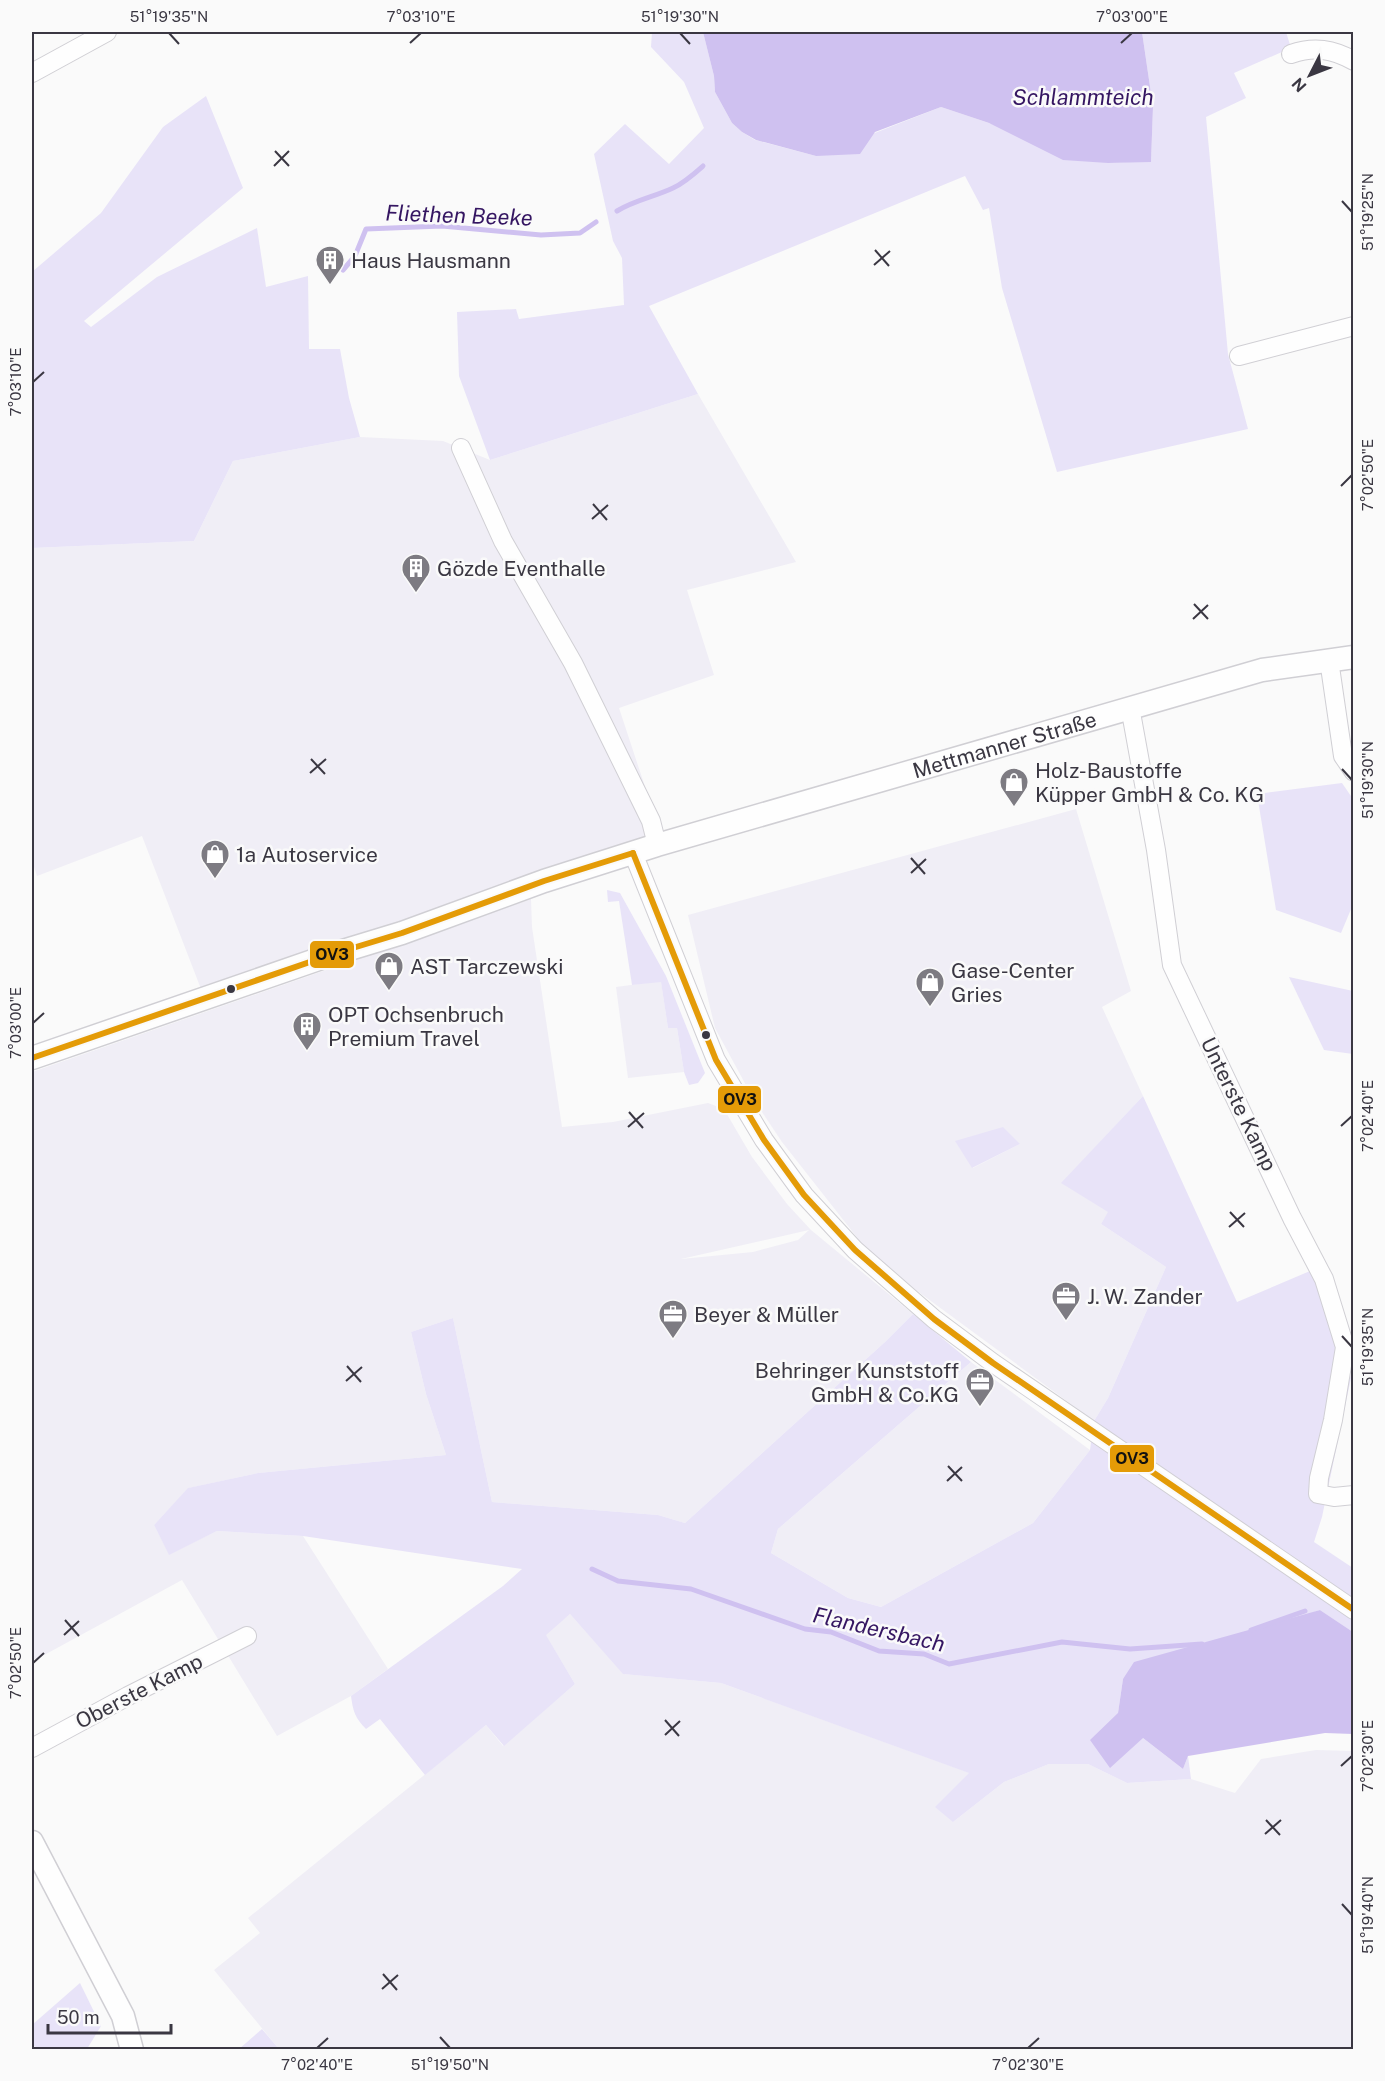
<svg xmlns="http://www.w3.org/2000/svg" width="1385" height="2081" font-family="'Public Sans',sans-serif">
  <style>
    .built { fill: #f0eef6; fill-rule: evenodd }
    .green { fill: #e8e3f8 }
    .water { fill: #cfc1f0 }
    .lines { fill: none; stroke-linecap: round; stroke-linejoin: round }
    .stream { stroke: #cfc1f0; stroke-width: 5 }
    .minor-casing { stroke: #d0cfd4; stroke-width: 20 }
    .tertiary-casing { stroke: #d0cfd4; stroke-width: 25 }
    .minor { stroke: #fefefe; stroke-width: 18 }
    .tertiary { stroke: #fefefe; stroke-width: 22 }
    .bus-1-casing { stroke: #fafafa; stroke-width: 10 }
    .bus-1 { stroke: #e49b07; stroke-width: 6 }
    .ticks { fill: none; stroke: #3a3742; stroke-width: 2 }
    .bus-dot { fill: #3a3742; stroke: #fafafa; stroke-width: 2 }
    .labels { text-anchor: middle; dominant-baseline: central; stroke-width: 5; stroke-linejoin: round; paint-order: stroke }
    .poi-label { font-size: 21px; fill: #3a3742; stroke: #fafafa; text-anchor: start }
    .street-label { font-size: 21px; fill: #3a3742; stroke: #fafafa }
    .water-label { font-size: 22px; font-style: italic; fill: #351662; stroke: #fafafa }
    .line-badge { stroke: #fafafa; stroke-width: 2 }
    .pale-badge-label { font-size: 16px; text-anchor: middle; font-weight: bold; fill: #111 }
    .neatline { fill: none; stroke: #3a3742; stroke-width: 2 }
    .ticks-label { font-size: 15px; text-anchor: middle; fill: #3a3742 }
  </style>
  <rect width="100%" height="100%" fill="#fafafa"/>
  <g class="built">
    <polygon points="698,394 796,562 687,590 714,675 619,708 660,832 201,989 142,836 37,876 32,861 32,548 194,541 233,461 360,437 443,441 490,460"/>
    <path d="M1076,809L1131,991L1102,1007L1143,1096L1062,1183L1109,1212L1101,1224L1166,1267L1108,1398L1094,1421L905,1282L863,1245L782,1142L754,1100L715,1028L688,915ZM956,1142L1020,1144L973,1168Z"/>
    <path d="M531,899L532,927L562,1127L613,1122L708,1103L724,1109L752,1157L787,1204L811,1230L913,1314L885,1342L685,1523L658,1515L492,1502L453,1318L411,1332L426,1394L446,1455L258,1473L189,1488L154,1525L169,1554L217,1531L303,1536L388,1669L351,1696L277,1736L182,1580L35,1660L32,1655V1072ZM809,1230L798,1240L753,1252L681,1259Z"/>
    <polygon points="661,981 668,1028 677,1028 684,1072 628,1078 616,987"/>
    <polygon points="971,1362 1090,1450 1033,1523 881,1607 848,1598 771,1553 778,1529"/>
    <polygon points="570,1614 624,1674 721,1683 970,1773 953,1822 1004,1782 1049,1764 1088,1764 1127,1783 1191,1779 1235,1793 1261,1759 1316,1750 1353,1751 1353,2049 279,2049 214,1970 260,1933 248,1918 486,1725 503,1746 575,1684 545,1634"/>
  </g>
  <g class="green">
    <polygon points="652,32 703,32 714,76 715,92 732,123 742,132 755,140 816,156 941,107 1108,163 1151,161 1153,107 1142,32 1286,32 1291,48 1234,73 1246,98 1206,117 1228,354 1248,429 1057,472 1002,288 989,208 983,210 965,176 649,306 698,394 490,460 459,376 457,312 516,309 519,319 624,305 622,258 613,241 594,154 625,124 669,164 704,128 684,82 651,47"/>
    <polygon points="206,96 243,188 84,321 91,327 157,277 257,228 266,287 308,276 309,349 340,349 349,398 360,437 233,461 194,541 32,548 32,272 101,213 163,127"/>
    <polygon points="1342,783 1353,799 1354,902 1341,933 1276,910 1257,794"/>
    <polygon points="607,890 620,893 666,976 705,1073 698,1083 689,1085 684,1072 677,1028 668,1028 661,982 632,985 619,901 608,902"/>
    <polygon points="1289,977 1353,991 1353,1054 1324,1050"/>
    <path d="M1143,1096L1237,1302L1310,1271L1332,1318L1351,1378L1322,1517L1314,1542L1353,1568V1632L1320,1610L1123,1679L1118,1713L1143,1738L1183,1769L1188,1756L1191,1779L1127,1783L1088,1764H1049L1004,1782L953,1822L935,1807L969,1773L721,1683L623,1674L570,1614L546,1635L575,1684L504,1746L486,1725L425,1775L380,1719L366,1729C355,1718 353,1711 351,1696L503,1586L522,1569L303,1536L217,1531L169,1555L154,1525L188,1488L258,1473L446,1455L426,1394L411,1332L453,1318L492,1502L658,1515L685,1523L885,1342L913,1314L971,1362L778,1529L771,1553L848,1598L881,1607L1033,1523L1090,1450L1094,1421L1108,1398L1166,1267L1101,1224L1108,1212L1061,1183Z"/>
    <polygon points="1003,1127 1020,1144 972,1168 955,1141"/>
    <polygon points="80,1983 101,2026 87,2049 40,2049 32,2045 32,2025"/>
    <polygon points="262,2029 279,2049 239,2049"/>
  </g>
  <g class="water">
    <polygon points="703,32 1142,32 1153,107 1151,162 1108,163 1063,160 989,123 941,107 875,132 860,154 816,156 756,140 742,132 732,123 715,92 714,76"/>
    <polygon points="1320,1610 1353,1632 1353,1734 1325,1733 1188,1756 1183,1769 1143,1738 1110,1768 1090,1740 1118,1713 1123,1679 1134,1662"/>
  </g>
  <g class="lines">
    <g class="stream">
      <path d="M617,211C635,200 654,197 673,188C684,183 694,174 703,166"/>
      <polyline points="343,270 355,256 366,229 442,226 541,235 580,233 596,222"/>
      <polyline points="592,1569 618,1581 691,1589 805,1629 831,1632 879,1651 924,1654 949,1664 1062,1642 1130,1649 1202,1644"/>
      <polyline points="1251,1630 1305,1611"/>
    </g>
    <g class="minor-casing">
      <g id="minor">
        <path d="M1291,54C1314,46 1333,49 1354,61"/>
        <polyline points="32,73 107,32"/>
        <polyline points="1239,356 1354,326"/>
        <polyline points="461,448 503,541 573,663 651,821 657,845"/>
        <polyline points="1329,660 1343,756 1354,772"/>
        <polyline points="1130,707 1156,850 1172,965 1292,1218 1324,1279 1345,1347 1333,1420 1319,1478 1318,1494 1334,1497 1354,1495"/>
        <polyline points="633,853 716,1060 764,1140 804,1195 855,1250 934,1319 993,1363 1354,1610"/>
        <polyline points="32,1748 128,1696 247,1636"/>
      </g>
    </g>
    <g class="tertiary-casing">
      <g id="tertiary">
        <path id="s1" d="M32,1058L333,954L402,933L544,881L657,845L1262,670L1354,657"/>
        <polyline points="32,1842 123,2016 132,2050"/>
      </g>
    </g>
    <use href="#minor" class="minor"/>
    <use href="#tertiary" class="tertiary"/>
    <g class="bus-1-casing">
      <g id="bus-1">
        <polyline points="633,853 716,1060 764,1140 804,1195 855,1250 934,1319 993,1363 1354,1610"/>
        <polyline points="32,1058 333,954 402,933 544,881 633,853"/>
      </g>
    </g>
    <use href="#bus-1" class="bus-1"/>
  </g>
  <path class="ticks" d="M169,33L179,44M680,33L690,44M410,43L421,33M1121,43L1132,33M275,151L289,166M274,166L289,151M1342,201L1352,212M875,250L889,266M874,265L890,251M33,382L44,372M1341,486L1352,475M593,504L607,520M592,519L608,505M1194,604L1208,619M1193,619L1208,605M311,759L325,774M1342,769L1352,780M310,773L326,759M911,858L925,874M911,873L926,859M33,1023L44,1013M629,1112L643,1128M1341,1126L1352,1116M628,1127L644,1113M1230,1212L1244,1227M1229,1227L1245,1213M1342,1336L1352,1347M347,1366L361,1382M346,1381L362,1367M948,1466L962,1481M947,1481L962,1467M65,1620L79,1636M64,1635L79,1621M33,1663L44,1653M665,1720L679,1736M665,1735L680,1721M1341,1766L1352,1756M1266,1820L1280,1835M1265,1834L1281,1820M1342,1904L1352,1915M383,1974L397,1990M382,1989L398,1975M440,2037L450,2048M317,2048L328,2038M1028,2048L1039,2038"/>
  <defs>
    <g id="building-pin" transform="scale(1.5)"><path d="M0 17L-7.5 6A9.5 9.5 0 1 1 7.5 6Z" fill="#7d7b82" stroke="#fafafa"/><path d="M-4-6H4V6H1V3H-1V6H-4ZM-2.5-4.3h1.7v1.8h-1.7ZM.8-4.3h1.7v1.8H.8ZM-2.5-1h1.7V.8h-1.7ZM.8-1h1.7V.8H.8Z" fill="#fff"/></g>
    <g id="shop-pin" transform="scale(1.5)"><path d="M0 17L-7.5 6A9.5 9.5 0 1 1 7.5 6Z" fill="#7d7b82" stroke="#fafafa"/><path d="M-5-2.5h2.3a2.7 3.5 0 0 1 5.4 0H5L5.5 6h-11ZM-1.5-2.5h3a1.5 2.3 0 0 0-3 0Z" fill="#fff"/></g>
    <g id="office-pin" transform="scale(1.5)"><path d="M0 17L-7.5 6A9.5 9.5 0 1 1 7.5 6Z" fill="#7d7b82" stroke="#fafafa"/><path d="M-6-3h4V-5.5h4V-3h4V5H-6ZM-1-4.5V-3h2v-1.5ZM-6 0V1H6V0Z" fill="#fff"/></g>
  </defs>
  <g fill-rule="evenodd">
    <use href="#building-pin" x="330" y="260"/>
    <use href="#building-pin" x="416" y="568"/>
    <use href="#shop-pin" x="1014" y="782"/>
    <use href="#shop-pin" x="215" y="854"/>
    <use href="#shop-pin" x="389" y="966"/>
    <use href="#shop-pin" x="930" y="982"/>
    <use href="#building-pin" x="307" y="1026"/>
    <use href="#office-pin" x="1066" y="1296"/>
    <use href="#office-pin" x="673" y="1314"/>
    <use href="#office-pin" x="980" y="1382"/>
  </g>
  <g class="bus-dot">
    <circle cx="231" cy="989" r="5"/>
    <circle cx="706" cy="1035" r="5"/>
  </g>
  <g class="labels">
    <g class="poi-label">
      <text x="351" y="260">Haus Hausmann</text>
      <text x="437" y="568">Gözde Eventhalle</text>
      <text x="1035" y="770">Holz-Baustoffe<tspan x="1035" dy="24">Küpper GmbH &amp; Co. KG</tspan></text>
      <text x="236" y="854">1a Autoservice</text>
      <text x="410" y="966">AST Tarczewski</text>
      <text x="951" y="970">Gase-Center<tspan x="951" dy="24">Gries</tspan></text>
      <text x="328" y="1014">OPT Ochsenbruch<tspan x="328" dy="24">Premium Travel</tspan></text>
      <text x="1087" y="1296">J. W. Zander</text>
      <text x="694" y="1314">Beyer &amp; Müller</text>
      <text x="959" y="1370" text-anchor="end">Behringer Kunststoff<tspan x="959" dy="24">GmbH &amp; Co.KG</tspan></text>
    </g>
    <g class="street-label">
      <text stroke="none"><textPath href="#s1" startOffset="1022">Mettmanner Straße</textPath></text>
      <text transform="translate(1239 1104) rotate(64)">Unterste Kamp</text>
      <text transform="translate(139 1691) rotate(-27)">Oberste Kamp</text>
    </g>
    <g class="water-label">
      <text x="1083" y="97">Schlammteich</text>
      <text transform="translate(459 215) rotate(2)">Fliethen Beeke</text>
      <text transform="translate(879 1629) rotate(13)">Flandersbach</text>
    </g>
  </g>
  <g class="line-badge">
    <rect x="309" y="940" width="46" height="29" rx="6" fill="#e49b07"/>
    <rect x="717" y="1085" width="45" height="29" rx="6" fill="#e49b07"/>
    <rect x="1109" y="1444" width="46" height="29" rx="6" fill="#e49b07"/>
  </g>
  <g class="pale-badge-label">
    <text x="332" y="960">OV3</text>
    <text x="740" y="1105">OV3</text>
    <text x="1132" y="1464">OV3</text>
  </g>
  <rect width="1385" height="2081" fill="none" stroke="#fafafa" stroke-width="66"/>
  <g transform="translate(1310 75) rotate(228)" stroke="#fafafa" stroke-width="4.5" paint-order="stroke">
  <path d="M0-4.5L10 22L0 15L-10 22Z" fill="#3a3742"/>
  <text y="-9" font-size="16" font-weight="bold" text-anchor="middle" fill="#3a3742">N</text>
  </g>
  <path d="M48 2024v9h123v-9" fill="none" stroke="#3a3742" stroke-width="3"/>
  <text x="57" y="2024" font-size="18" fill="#3a3742" stroke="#fafafa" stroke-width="4.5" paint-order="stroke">50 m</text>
  <rect x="33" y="33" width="1319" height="2015" class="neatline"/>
  <g class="ticks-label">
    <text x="169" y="22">51°19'35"N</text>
    <text x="421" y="22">7°03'10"E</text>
    <text x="680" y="22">51°19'30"N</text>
    <text x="1132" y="22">7°03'00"E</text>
    <text transform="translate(1368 212) rotate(-90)" y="5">51°19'25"N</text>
    <text transform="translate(16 382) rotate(-90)" y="5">7°03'10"E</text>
    <text transform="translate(1368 475) rotate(-90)" y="5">7°02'50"E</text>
    <text transform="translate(1368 780) rotate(-90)" y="5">51°19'30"N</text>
    <text transform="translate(16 1023) rotate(-90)" y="5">7°03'00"E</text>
    <text transform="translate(1368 1116) rotate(-90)" y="5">7°02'40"E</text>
    <text transform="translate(1368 1347) rotate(-90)" y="5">51°19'35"N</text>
    <text transform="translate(16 1663) rotate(-90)" y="5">7°02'50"E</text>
    <text transform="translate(1368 1756) rotate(-90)" y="5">7°02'30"E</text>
    <text transform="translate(1368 1915) rotate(-90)" y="5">51°19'40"N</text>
    <text x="317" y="2070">7°02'40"E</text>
    <text x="450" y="2070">51°19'50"N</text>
    <text x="1028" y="2070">7°02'30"E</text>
  </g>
</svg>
